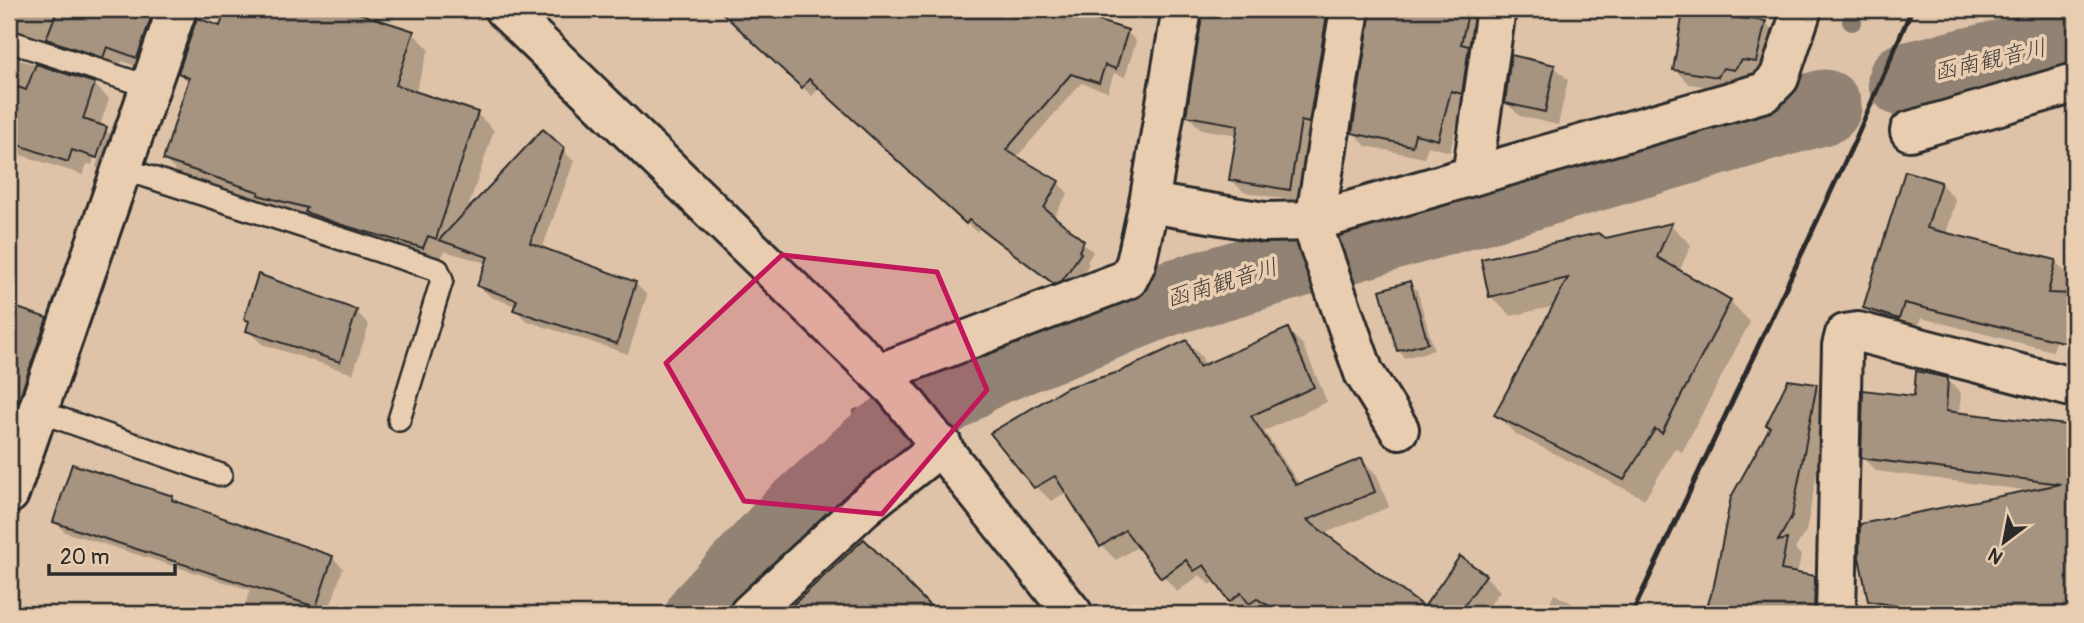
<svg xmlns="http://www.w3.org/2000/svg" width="2084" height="623" font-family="Pangolin,'Klee One',sans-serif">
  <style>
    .shadow { fill: #0003 }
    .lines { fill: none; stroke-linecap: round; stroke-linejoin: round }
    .stream { stroke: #695f56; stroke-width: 12 }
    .river { stroke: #928273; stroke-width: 75 }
    .building { fill: #a69481; stroke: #2b2b2b; stroke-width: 2 }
    .service-casing { stroke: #2b2b2b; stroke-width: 26 }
    .minor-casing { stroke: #2b2b2b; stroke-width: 44 }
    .tertiary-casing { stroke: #2b2b2b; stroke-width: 44 }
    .service { stroke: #e9cdb0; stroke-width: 21 }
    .minor { stroke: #e9cdb0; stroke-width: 38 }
    .tertiary { stroke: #e9cdb0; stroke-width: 38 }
    .rail { stroke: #2b2b2b; stroke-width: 5 }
    .tree { fill: #887a6c }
    .marked { fill: #c2185b; fill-opacity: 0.2; stroke: #c2185b; stroke-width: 5; stroke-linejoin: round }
    .labels { text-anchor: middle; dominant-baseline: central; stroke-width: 7; stroke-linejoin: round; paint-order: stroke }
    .water-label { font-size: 23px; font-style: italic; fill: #45413d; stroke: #e9cdb0 }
  </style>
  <rect width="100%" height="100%" fill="#dec3a8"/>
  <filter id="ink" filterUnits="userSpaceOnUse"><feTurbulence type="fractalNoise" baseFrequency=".0143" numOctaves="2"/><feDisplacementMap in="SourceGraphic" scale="14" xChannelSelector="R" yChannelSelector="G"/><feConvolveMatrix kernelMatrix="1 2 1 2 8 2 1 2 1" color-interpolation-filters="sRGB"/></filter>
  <g filter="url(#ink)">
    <g class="shadow">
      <polygon points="9,9 172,9 152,72 122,61 118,72 11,52 11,57 94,84 109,99 100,126 121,143 112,172 96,167 106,135 102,135 92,165 87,164 83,175 9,151"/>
      <polygon points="228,9 344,9 413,33 429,49 415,93 477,114 494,130 466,214 543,132 574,161 542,249 635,283 647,295 628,354 527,321 515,310 516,306 491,297 479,286 487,263 444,251 440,263 181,176 165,160 190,83 180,73 221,28"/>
      <polygon points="720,9 1027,9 1050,29 1056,9 1127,32 1136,41 1125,77 1114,73 1108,92 1081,83 1016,158 1058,183 1068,193 1053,218 1093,252 1087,262 1089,264 1071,290 1065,293 979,229 976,232 820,87 812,96"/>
      <polygon points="1204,9 1345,9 1302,202 1244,192 1231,180 1238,135 1201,129 1188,116"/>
      <polygon points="1373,9 1485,9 1450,152 1428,146 1424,158 1366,146 1354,133"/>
      <polygon points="1685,9 1761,9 1757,22 1766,23 1779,37 1770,75 1756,73 1748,83 1732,90 1689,84 1675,70"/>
      <polygon points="1554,66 1568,80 1558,125 1520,116 1506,103"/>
      <polygon points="1940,183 1956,200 1946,234 2055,261 2071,278 2053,351 1921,318 1916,334 1881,324 1865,307"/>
      <polygon points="1671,225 1691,245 1679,272 1730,301 1750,322 1682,452 1675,448 1645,499 1517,435 1497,415 1555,306 1511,316 1490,296 1606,239"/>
      <polygon points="1410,283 1417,290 1434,350 1405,358 1398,350"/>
      <polygon points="9,307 46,319 64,338 39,410 9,400"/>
      <polygon points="356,311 369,325 353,374 262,344 248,331 251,323 246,318"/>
      <polygon points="1288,330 1303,345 1327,402 1264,431 1300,485 1362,460 1377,475 1389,507 1323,534 1424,609 1485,576 1500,591 1483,614 1239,614 1216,581 1210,585 1200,575 1177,592 1139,546 1116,560 1101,545 1067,492 1051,501 1036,486 1120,374 1187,342 1202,357 1205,366"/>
      <polygon points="1947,379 1961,393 1959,414 2075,427 2075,614 1889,614 1883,613 1870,600 2032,491 1876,471 1863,458 1916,398"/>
      <polygon points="1816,386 1831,400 1806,531 1795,549 1801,555 1797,575 1811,589 1805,614 1707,614 1716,586"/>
      <polygon points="172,498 178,504 332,557 343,568 328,614 242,614 250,590 65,532 55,522"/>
      <polygon points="864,542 936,614 809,614 798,602"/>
      <polygon points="1554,594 1593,614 1544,614"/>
    </g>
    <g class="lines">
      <polyline class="stream" points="858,414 882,438"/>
      <g class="river">
        <polyline points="1905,80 2075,40"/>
        <polyline points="703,614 791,519 882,438 986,371 1166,299 1824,107"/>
      </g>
    </g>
    <g class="building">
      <polygon points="58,9 154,9 137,58 107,47 103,58 46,39"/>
      <polygon points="226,9 346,9 414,31 396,85 478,112 436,239 428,236 423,248 339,224 305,212 307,208 258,195 259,192 163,160 189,78 178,73 197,18 220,26"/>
      <polygon points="718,9 1061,9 1128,30 1116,69 1105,65 1099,83 1071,74 1006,150 1059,181 1044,208 1084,241 1079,251 1081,253 1062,281 1054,284 969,220 966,224 809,79 802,88"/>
      <polygon points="1203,9 1328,9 1309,123 1301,121 1290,190 1229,180 1238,125 1186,116"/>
      <polygon points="1371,9 1469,9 1461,44 1469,46 1462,94 1451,91 1438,140 1415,134 1412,146 1352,133"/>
      <polygon points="1683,12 1766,21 1756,62 1742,60 1734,70 1723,68 1718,77 1673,70"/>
      <polygon points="1511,55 1555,65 1545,112 1505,103"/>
      <polygon points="36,64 95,83 83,119 107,127 97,158 72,150 68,162 13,143 18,128 9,127 9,84 26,90"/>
      <polygon points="543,129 564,148 530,243 636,282 617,344 513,310 517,300 477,286 488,257 439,240"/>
      <polygon points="1905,171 1941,182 1927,228 2056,260 2048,293 2075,294 2075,345 1904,303 1899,319 1863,308"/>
      <polygon points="1672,223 1657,257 1731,300 1662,433 1655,429 1624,480 1494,415 1568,278 1489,297 1481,259 1598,233 1606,238"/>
      <polygon points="258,274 357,310 340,362 246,331 249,321 244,319"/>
      <polygon points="1410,281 1428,343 1397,351 1380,290"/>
      <polygon points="9,305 47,318 14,414 9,413"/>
      <polygon points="1288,328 1314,387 1251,416 1296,485 1362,458 1375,492 1307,520 1424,607 1460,556 1486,575 1458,614 1283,614 1257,599 1249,604 1241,593 1229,602 1204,565 1194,571 1186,560 1161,578 1125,530 1100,547 1055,476 1034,488 990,433 1068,387 1119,372 1187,340 1199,367"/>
      <polygon points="1916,371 1948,378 1946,411 2075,426 2075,614 1943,614 1868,601 1859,557 1860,524 2061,484 1861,458 1863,390 1914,396"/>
      <polygon points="1788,380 1817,384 1792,516 1778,541 1787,539 1781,570 1815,576 1814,614 1705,614 1714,585 1731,497 1770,427 1766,425"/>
      <polygon points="72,464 173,496 172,500 333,556 316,607 53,522"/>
      <polygon points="864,539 938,614 783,614"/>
    </g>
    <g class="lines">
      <g class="service-casing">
        <g id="service">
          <polyline points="9,41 150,87"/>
          <polyline points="121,168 438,270 442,280 399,420"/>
          <polyline points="38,411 221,475"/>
        </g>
      </g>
      <g class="minor-casing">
        <g id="minor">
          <polyline points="1350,9 1315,221 1316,236 1364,373 1399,429"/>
          <polyline points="1910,131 2075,83"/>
          <polyline points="1472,176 1496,9"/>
          <polyline points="1149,203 1182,9"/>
          <polyline points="880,373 1128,279 1136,263 1149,203 1264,222 1315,221 1765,92 1779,78 1802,9"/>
          <polyline points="9,494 177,9"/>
          <polyline points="749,614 864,507 942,445"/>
          <polyline points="1836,614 1842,346 1845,334 1858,332 2075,388"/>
        </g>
      </g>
      <g class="tertiary-casing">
        <polyline id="tertiary" points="504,9 894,388 1073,614"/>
      </g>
      <use href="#service" class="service"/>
      <use href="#minor" class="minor"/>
      <use href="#tertiary" class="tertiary"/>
      <polyline class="rail" points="1632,614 1857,136 1912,9"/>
    </g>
    <circle class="tree" cx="1852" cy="21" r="10"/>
  </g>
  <path class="marked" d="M782,255L937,272L987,390L882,514L744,501L666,363Z"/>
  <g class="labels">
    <g class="water-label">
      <text transform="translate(1990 60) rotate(-13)">函南観音川</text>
      <text transform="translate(1222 283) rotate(-17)">函南観音川</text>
    </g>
  </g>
  <rect width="2084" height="623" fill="none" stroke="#e9cdb0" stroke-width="35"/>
  <rect x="18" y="18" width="2049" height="588" fill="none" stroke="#2b2b2b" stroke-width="2.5" filter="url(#ink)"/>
  <g transform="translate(2004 542) rotate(212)" stroke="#e9cdb0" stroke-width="5" paint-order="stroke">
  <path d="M0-5L12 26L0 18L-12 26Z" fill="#2b2b2b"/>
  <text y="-10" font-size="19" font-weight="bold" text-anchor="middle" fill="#2b2b2b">N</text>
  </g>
  <path d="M49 564v10h126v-10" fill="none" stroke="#2b2b2b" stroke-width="3.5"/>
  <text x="60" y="564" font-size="21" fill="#2b2b2b" stroke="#e9cdb0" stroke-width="5" paint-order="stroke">20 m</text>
</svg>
